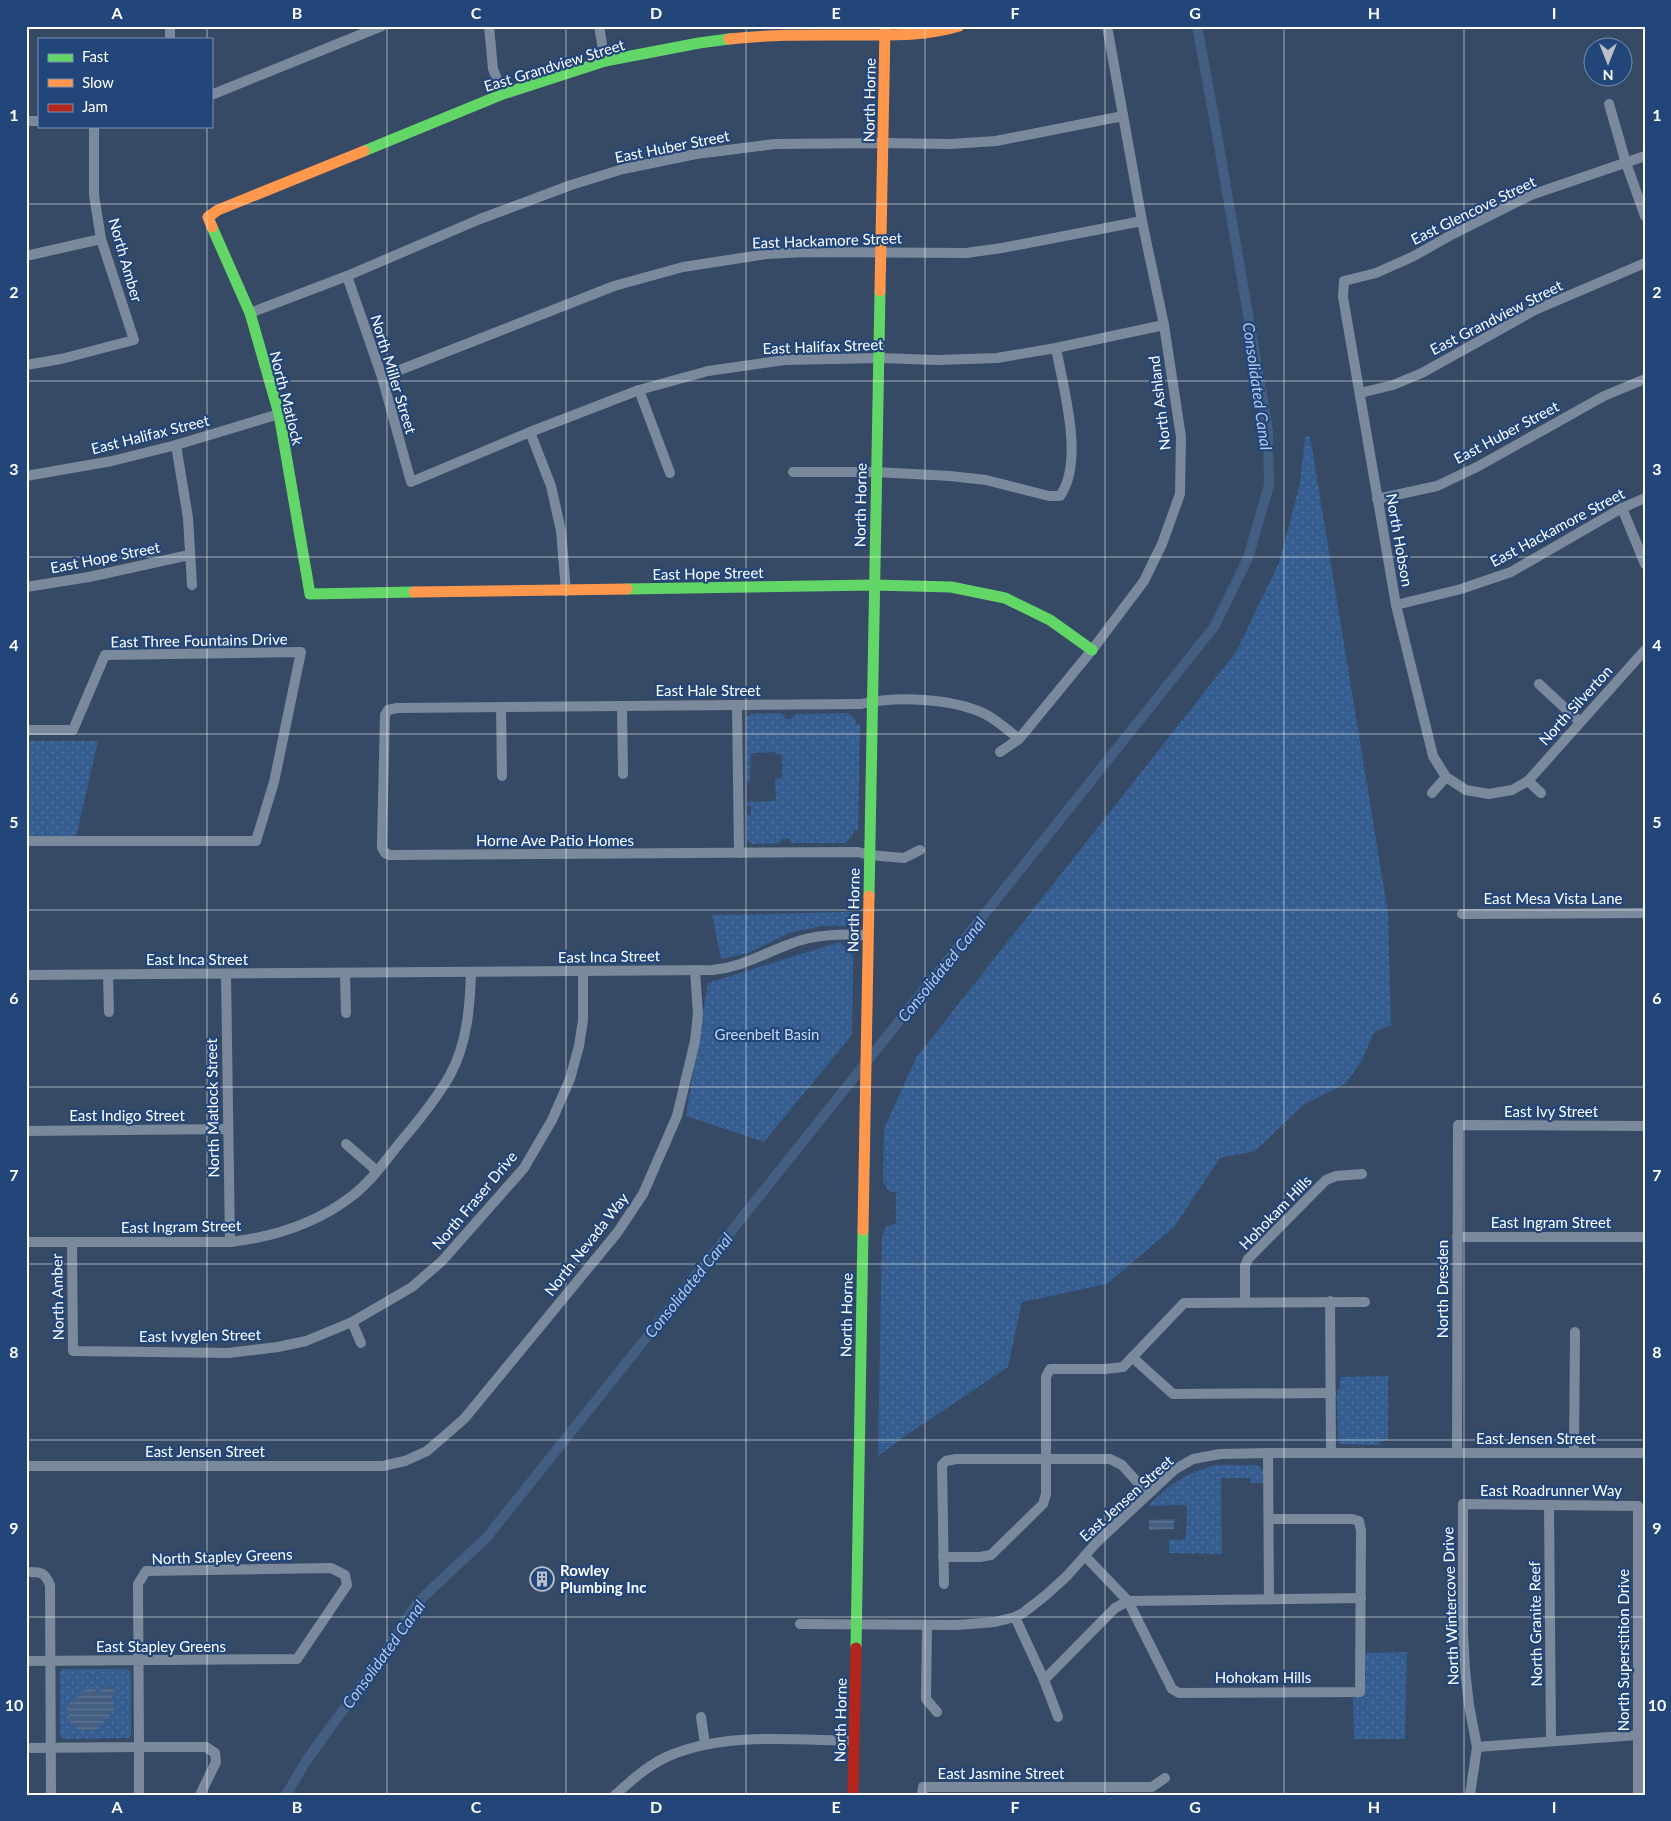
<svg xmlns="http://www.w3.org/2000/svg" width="1671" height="1821" font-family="Lato,sans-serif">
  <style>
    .grass { fill: url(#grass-dots); fill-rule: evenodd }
    .water { fill: url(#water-rules) }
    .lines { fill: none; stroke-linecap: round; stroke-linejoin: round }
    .canal { stroke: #445e82; stroke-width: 10 }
    .street { stroke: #7a8a9c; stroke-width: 10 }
    .fast { stroke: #63d668; stroke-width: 11 }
    .slow { stroke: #ff974d; stroke-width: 11 }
    .jam { stroke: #b3261e; stroke-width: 11 }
    .grid { fill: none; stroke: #fff; stroke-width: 1; stroke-opacity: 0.55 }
    .labels { text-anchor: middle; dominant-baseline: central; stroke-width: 4.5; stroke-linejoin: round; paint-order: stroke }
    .street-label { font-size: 15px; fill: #fff; stroke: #224679 }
    .park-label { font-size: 15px; fill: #c7daf4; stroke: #224679 }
    .poi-label { font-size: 15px; font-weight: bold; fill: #fff; stroke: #224679; text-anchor: start }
    .water-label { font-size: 16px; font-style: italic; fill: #afcaec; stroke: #224679 }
    .neatline { fill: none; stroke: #fff; stroke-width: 2 }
    .grid-label { font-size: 16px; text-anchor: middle; font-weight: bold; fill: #fff }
  </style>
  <defs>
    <pattern id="grass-dots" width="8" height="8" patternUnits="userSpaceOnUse" patternTransform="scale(1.25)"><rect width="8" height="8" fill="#355d90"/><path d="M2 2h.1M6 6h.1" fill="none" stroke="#5375a1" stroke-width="1.8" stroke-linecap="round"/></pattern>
    <pattern id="water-rules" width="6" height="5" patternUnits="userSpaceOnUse" patternTransform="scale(1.25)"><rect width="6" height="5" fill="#445e82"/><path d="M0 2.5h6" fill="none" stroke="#607695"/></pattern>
  </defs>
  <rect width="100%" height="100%" fill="#364a65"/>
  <g class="grass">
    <polygon points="1310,436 1388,913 1391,1025 1374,1032 1362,1060 1346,1083 1303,1105 1255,1151 1220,1158 1174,1227 1107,1284 1022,1302 1008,1367 908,1434 878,1456 882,1236 886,1227 896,1223 896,1193 889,1191 883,1182 884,1129 916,1058 1236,652 1279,563 1300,484 1305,437"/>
    <polygon points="782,713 786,719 791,719 796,714 848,713 856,720 856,724 860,724 858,830 853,830 853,834 846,843 792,843 789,838 782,839 780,843 753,844 747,840 747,815 751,815 751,806 747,806 747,802 776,801 775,779 782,778 782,755 775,754 775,752 751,753 750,782 747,783 746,718 751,714"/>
    <polygon points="26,741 98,741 76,837 26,837"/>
    <polygon points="852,912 856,914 855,920 845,926 822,926 789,933 748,953 721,959 712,915"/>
    <polygon points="840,942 853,956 852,1035 764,1142 686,1116 708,983"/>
    <polygon points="1388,1376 1388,1440 1380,1441 1379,1445 1339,1444 1338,1440 1337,1389 1340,1389 1340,1377"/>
    <path d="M1216,1465H1257L1263,1470V1483H1251L1250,1478H1221L1222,1554L1169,1553V1540L1186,1539L1187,1507L1185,1505L1148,1506C1170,1484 1186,1473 1216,1465Z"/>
    <path d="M1407,1652L1405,1739H1354L1353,1698C1370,1689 1365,1670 1365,1653Z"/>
    <path d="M63,1669H128L131,1672V1736L129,1738L63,1739L60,1736V1672ZM106,1684L95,1731L90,1685L98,1693Z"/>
  </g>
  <g class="water">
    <polygon points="1174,1519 1174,1529 1149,1530 1149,1520"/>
    <polygon points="106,1684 116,1692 112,1697 115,1709 95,1731 79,1730 69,1720 68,1705 90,1685 98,1693"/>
  </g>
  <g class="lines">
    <polyline class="canal" points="286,1795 306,1761 384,1654 418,1602 487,1537 1214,627 1248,558 1269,485 1268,430 1215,123 1197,26"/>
    <g class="street">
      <polyline points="170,26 170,39"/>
      <polyline points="489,26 493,69 503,94"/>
      <polyline points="599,26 605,61"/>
      <polyline points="211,95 382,26"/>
      <polyline points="1609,104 1626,163 1645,216"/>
      <polyline points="26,121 39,121"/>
      <polyline points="1645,156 1531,195 1453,234 1412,257 1376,273 1344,281 1343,297 1396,605 1433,756 1446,777 1466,790 1489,794 1512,790 1528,781 1645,650"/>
      <polyline points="26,256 101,239"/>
      <polyline points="347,276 382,377 411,482 530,432 639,390 708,371 785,360 879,358 938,360 997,358 1056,348 1164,325"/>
      <polyline points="250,313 347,276 480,219 571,185 623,169 696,154 775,144 883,143 950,144 996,141 1123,116"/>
      <polyline points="26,365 61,359 134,340 101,239 94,195 94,126"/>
      <polyline points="382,377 614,286 683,267 767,254 805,252 966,253 1002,248 1142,221"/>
      <polyline points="639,390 670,473"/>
      <polyline points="1360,393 1393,385 1422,373 1535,310 1645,263"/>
      <polyline points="530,432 551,486 561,531 566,591"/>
      <polyline points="176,445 188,518 192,585"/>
      <path d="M793,472H876L950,476L986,480L1049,496H1060C1085,461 1063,387 1056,348"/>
      <polyline points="26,476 112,461 176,445 279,414"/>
      <polyline points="1377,499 1437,486 1477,467 1604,396 1645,379"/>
      <polyline points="1622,508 1645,564"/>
      <polyline points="26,587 89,577 189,555"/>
      <polyline points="1396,605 1461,589 1511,572 1622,508 1645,498"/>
      <polyline points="1539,684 1580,722"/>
      <polyline points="737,705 739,853"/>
      <polyline points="622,706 623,774"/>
      <polyline points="501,707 502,776"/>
      <polyline points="26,730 73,730 105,655 301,652 274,782 256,841 26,841"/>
      <polyline points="1000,752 1019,739 1092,650 1144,581 1162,544 1180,494 1181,437 1164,325 1142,221 1107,26"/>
      <polyline points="1528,781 1541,793"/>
      <polyline points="1432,793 1446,777"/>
      <path d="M920,850L904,858L869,855L858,852L390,855L385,853L382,848V841L385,715L388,710L397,708L861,704C896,696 952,698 985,714C997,720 1009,731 1019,739"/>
      <polyline points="1462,914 1645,913"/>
      <polyline points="345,973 346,1013"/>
      <polyline points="226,974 230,1242"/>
      <path d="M26,975L712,970C743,967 762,954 790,944C814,934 841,934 867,935"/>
      <polyline points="108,975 109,1012"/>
      <polyline points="26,1131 227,1129"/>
      <polyline points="346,1144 377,1171"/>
      <polyline points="1457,1237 1645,1237"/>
      <path d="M26,1242H230C274,1237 317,1223 352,1196C372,1181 387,1158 403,1139C420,1119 437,1098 450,1075C467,1044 470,1007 471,972"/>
      <polyline points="72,1242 73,1351 228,1353 278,1347 306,1341 352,1322 412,1287 442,1261 524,1168 552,1120 570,1079 579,1046 583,1020 583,972"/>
      <polyline points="1330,1301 1331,1453"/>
      <polyline points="1245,1302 1245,1266 1248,1259 1326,1180 1336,1176 1362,1174"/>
      <polyline points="352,1322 361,1343"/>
      <polyline points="1132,1357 1173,1394 1331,1393"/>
      <polyline points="1268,1453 1269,1598"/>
      <polyline points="1457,1453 1458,1125 1645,1126"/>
      <polyline points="1574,1453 1575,1332"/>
      <polyline points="26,1466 383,1466 405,1461 427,1451 464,1419 617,1233 643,1194 677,1116 695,1041 698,1014 695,970"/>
      <polyline points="1549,1506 1551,1741"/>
      <polyline points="1085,1556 1128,1601 1172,1689 1179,1693 1360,1692 1361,1531 1359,1521 1352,1519 1269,1519"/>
      <polyline points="943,1557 980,1557 991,1555 1043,1504 1046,1494 1046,1377 1050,1369 1106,1369 1123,1367 1184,1303 1365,1302"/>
      <path d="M26,1572C40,1572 44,1571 50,1585L51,1795"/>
      <polyline points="944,1584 942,1465 946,1461 956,1459 1110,1459 1122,1465 1148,1494"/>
      <polyline points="1015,1617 1044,1680 1058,1717"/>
      <polyline points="800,1624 957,1625 995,1622 1015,1617 1023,1613 1046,1595 1067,1576 1097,1542 1174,1470 1193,1459 1220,1454 1268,1453 1645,1453"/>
      <polyline points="927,1626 926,1699 937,1712"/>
      <polyline points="26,1661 297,1659 347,1585 345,1575 331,1568 146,1571 138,1584 139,1747 26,1748"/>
      <polyline points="1044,1680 1115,1608 1128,1601 1361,1598"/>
      <polyline points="701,1717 705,1744"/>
      <polyline points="1477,1747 1637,1735"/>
      <polyline points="139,1795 139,1747 206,1747 215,1753 216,1762 200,1795"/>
      <path d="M615,1795C632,1780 649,1764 671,1755C727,1732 794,1740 854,1741"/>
      <polyline points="922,1795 923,1787 1152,1787 1165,1778"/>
      <polyline points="1470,1795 1477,1747 1469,1705 1465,1670 1463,1633 1463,1504 1638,1506 1638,1795"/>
    </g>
    <g class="fast">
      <polyline points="364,151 503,94 605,61 699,43 729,39"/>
      <polyline points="212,227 250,313 279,414 310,594 414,592"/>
      <polyline points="627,589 874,585 951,587 1005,598 1050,620 1092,650"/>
      <polyline points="869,896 880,291"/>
      <polyline points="856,1648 863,1230"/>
    </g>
    <g class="slow">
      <path d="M729,39C773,34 816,35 860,35C893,35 927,36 959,26"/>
      <polyline points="212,227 208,217 218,210 364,151"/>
      <polyline points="880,291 885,28"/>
      <polyline points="414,592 627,589"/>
      <polyline points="863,1230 869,896"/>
    </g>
    <polyline class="jam" points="853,1795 856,1648"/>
  </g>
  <path class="grid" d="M207,26V39M387,26V1795M566,26V1795M746,26V1795M925,26V1795M1105,26V1795M1284,26V1795M1464,26V1795M207,126V1795M26,204H1645M26,381H1645M26,557H1645M26,734H1645M26,910H1645M26,1087H1645M26,1264H1645M26,1440H1645M26,1617H1645"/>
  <defs>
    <g id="building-ring" transform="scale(1.25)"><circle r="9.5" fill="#224679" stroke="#b9c0c9" stroke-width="1.5"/><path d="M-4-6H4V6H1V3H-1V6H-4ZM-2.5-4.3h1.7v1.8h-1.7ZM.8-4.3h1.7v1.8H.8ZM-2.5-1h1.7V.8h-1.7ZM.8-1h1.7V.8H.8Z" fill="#b9c0c9"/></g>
  </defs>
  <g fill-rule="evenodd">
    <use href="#building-ring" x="542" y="1579"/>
  </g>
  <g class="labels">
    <g class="street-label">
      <text transform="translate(554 65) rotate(-17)">East Grandview Street</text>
      <text transform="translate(869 100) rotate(-89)">North Horne</text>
      <text transform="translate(672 146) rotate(-11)">East Huber Street</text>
      <text transform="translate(1473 210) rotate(-26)">East Glencove Street</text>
      <text transform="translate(827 240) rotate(-2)">East Hackamore Street</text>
      <text transform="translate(126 260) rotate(74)">North Amber</text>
      <text transform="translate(1496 317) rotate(-27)">East Grandview Street</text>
      <text transform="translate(823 346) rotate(-2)">East Halifax Street</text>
      <text transform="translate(394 374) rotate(73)">North Miller Street</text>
      <text transform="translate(287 398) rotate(76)">North Matlock</text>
      <text transform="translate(1159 403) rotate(-97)">North Ashland</text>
      <text transform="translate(1506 432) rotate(-28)">East Huber Street</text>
      <text transform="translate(150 434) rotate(-14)">East Halifax Street</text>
      <text transform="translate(860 505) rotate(-89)">North Horne</text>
      <text transform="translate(1557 527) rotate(-28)">East Hackamore Street</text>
      <text transform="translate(1400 540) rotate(80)">North Hobson</text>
      <text transform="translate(105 557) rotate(-11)">East Hope Street</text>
      <text transform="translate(708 573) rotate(-1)">East Hope Street</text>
      <text transform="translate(199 640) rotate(-1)">East Three Fountains Drive</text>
      <text x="708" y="690">East Hale Street</text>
      <text transform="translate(1575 705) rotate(-48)">North Silverton</text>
      <text x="555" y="840">Horne Ave Patio Homes</text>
      <text x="1553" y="898">East Mesa Vista Lane</text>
      <text transform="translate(853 910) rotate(-89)">North Horne</text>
      <text transform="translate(609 956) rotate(-1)">East Inca Street</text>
      <text x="197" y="959">East Inca Street</text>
      <text transform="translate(212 1108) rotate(-91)">North Matlock Street</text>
      <text x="1551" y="1111">East Ivy Street</text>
      <text x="127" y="1115">East Indigo Street</text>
      <text transform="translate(474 1200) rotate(-50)">North Fraser Drive</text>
      <text transform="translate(1275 1212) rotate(-46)">Hohokam Hills</text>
      <text x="1551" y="1222">East Ingram Street</text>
      <text transform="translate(181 1226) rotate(-1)">East Ingram Street</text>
      <text transform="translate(586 1244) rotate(-52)">North Nevada Way</text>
      <text transform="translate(1442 1289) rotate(-90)">North Dresden</text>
      <text transform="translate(57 1297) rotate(-91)">North Amber</text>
      <text transform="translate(846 1315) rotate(-89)">North Horne</text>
      <text transform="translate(200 1335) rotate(-1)">East Ivyglen Street</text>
      <text x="1536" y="1438">East Jensen Street</text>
      <text x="205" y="1451">East Jensen Street</text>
      <text x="1551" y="1490">East Roadrunner Way</text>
      <text transform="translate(1126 1498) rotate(-42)">East Jensen Street</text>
      <text transform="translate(222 1556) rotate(-2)">North Stapley Greens</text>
      <text transform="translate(1450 1606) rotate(-92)">North Wintercove Drive</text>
      <text transform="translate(1535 1624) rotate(-91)">North Granite Reef</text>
      <text x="161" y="1646">East Stapley Greens</text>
      <text transform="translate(1623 1650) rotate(-90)">North Superstition Drive</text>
      <text x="1263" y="1677">Hohokam Hills</text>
      <text transform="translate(840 1720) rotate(-89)">North Horne</text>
      <text x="1001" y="1773">East Jasmine Street</text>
    </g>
    <g class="park-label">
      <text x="767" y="1034">Greenbelt Basin</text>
    </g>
    <g class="poi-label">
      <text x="560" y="1570">Rowley<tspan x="560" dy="17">Plumbing Inc</tspan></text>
    </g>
    <g class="water-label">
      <text transform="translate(1258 386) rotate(82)">Consolidated Canal</text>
      <text transform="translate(941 969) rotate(-51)">Consolidated Canal</text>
      <text transform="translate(688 1285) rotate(-51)">Consolidated Canal</text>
      <text transform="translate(383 1654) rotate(-54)">Consolidated Canal</text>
    </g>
  </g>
  <rect width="1671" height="1821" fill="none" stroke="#224679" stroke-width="55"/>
  <rect x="38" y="38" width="175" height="90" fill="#224679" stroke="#7a90af"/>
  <rect x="48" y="54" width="25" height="8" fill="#63d668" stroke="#7a90af"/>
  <text x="82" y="62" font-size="15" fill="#ffffff">Fast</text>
  <rect x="48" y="79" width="25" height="8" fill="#ff974d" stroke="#7a90af"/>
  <text x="82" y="88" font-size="15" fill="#ffffff">Slow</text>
  <rect x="48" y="104" width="25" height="8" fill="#b3261e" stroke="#7a90af"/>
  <text x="82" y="112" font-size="15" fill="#ffffff">Jam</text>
  <g transform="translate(1608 62) rotate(180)"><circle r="24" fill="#224679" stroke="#7a90af"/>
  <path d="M0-4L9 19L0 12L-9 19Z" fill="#b9c0c9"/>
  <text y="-8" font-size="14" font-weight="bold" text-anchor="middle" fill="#ffffff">N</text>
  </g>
  <rect x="28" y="28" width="1616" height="1766" class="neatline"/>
  <g class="grid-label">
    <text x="117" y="19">A</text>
    <text x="297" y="19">B</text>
    <text x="476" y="19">C</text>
    <text x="656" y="19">D</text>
    <text x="836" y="19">E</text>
    <text x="1015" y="19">F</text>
    <text x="1195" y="19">G</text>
    <text x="1374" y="19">H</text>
    <text x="1554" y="19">I</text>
    <text x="14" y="121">1</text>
    <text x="1657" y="121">1</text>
    <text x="14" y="298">2</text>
    <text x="1657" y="298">2</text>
    <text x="14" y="475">3</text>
    <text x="1657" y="475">3</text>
    <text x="14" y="651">4</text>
    <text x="1657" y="651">4</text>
    <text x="14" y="828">5</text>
    <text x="1657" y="828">5</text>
    <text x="14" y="1004">6</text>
    <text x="1657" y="1004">6</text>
    <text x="14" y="1181">7</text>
    <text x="1657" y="1181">7</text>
    <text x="14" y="1358">8</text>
    <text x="1657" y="1358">8</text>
    <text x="14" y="1534">9</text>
    <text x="1657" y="1534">9</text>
    <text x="14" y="1711">10</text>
    <text x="1657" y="1711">10</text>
    <text x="117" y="1813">A</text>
    <text x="297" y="1813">B</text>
    <text x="476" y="1813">C</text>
    <text x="656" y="1813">D</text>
    <text x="836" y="1813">E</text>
    <text x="1015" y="1813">F</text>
    <text x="1195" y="1813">G</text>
    <text x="1374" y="1813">H</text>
    <text x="1554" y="1813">I</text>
  </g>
</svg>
